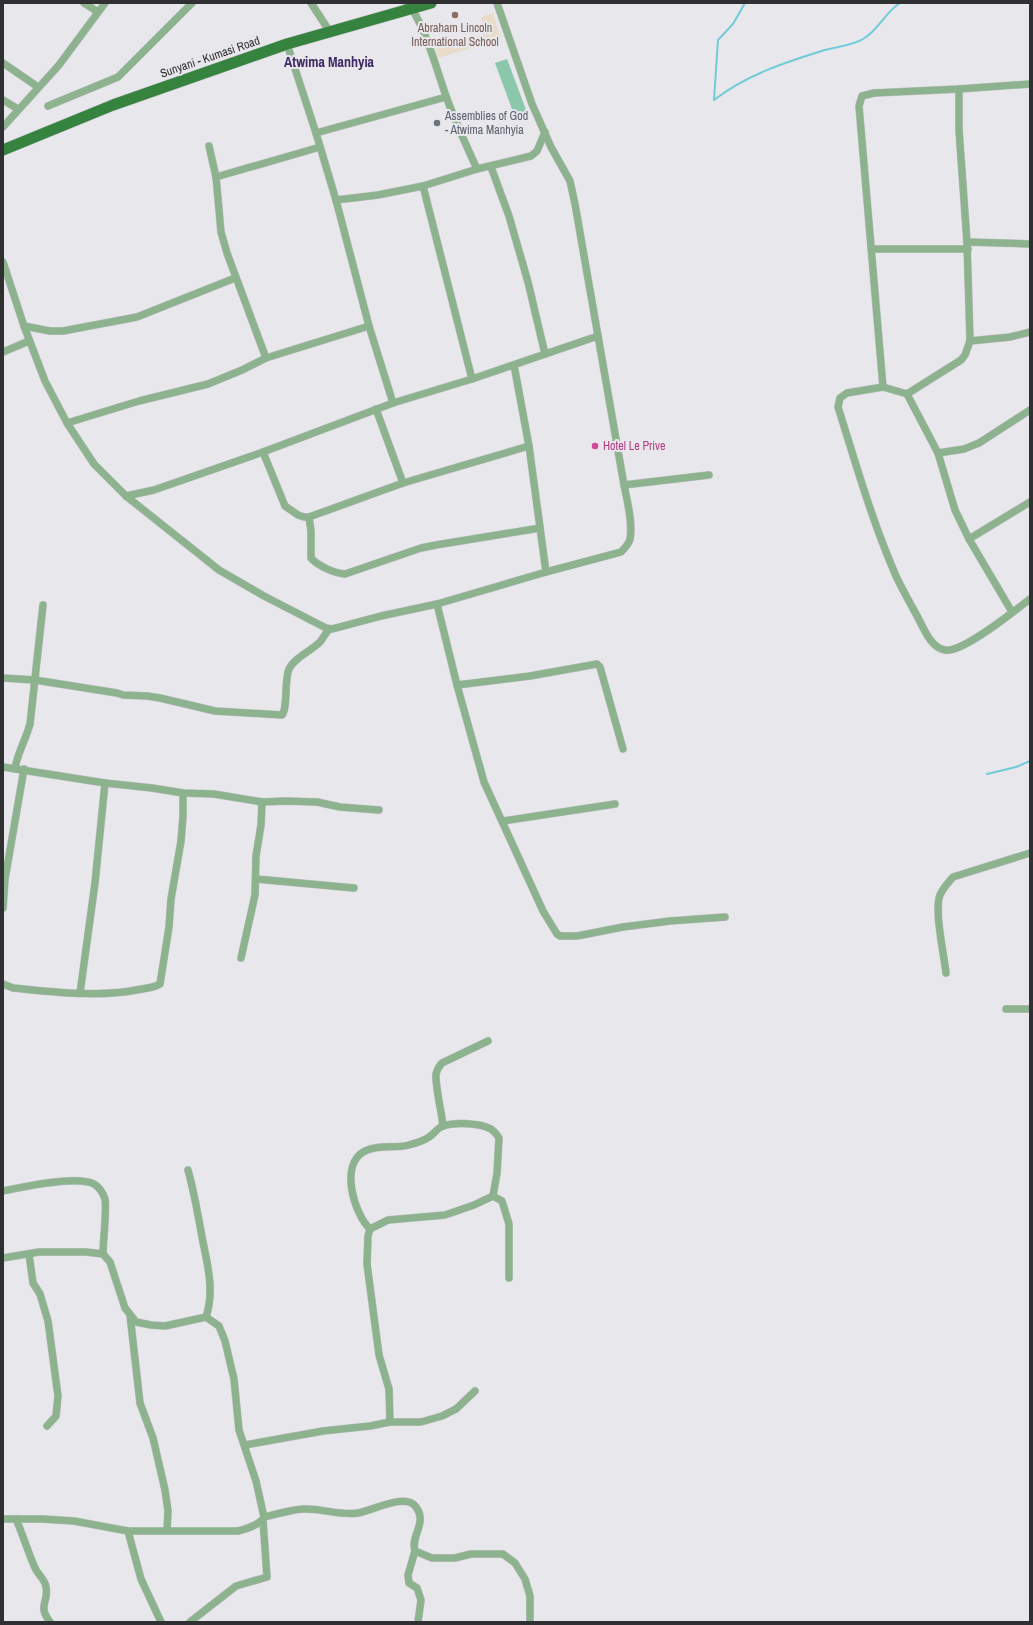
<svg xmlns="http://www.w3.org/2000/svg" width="1033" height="1625" font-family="'Archivo Narrow',sans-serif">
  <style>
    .education { fill: #e9dcc8 }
    .green { fill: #8ac7ab }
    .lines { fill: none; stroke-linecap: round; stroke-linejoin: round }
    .stream { stroke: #70cbd8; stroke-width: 2 }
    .minor-casing { stroke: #c2c2c7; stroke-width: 8 }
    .primary-casing { stroke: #c2c2c7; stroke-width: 12 }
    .minor { stroke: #8cb28e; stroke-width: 7 }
    .primary { stroke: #368340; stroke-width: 11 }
    .education-dot { fill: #8d6e63; stroke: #e7e7ec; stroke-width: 1.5 }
    .worship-dot { fill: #6b7280; stroke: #e7e7ec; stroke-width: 1.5 }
    .hotel-dot { fill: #d1479c; stroke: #e7e7ec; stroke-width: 1.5 }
    .labels { text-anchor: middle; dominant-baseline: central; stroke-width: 4; stroke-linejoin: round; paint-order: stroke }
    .education-label { font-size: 12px; fill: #785e54; stroke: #e7e7ec }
    .street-label { font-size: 12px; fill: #303032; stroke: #e7e7ec }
    .worship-label { font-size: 12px; fill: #5b616d; stroke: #e7e7ec; text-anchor: start }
    .hotel-label { font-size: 12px; fill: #b23c85; stroke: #e7e7ec; text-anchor: start }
    .quarter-label { font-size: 14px; font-weight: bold; fill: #3d2964; stroke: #e7e7ec }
  </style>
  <rect width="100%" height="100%" fill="#e7e7ec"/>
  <polygon class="education" points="493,13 501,39 438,58 436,49 486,34 481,17"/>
  <polygon class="green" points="507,59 528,115 516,120 495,63"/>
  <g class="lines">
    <g class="stream">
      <path d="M714,100C746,75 786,62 825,50C836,47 854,45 863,39C879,30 885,12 900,3"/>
      <polyline points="714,100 718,40 733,24 745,3"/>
      <polyline points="987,774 1016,767 1030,761"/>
    </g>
    <g class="minor-casing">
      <g id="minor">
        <polyline points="84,3 98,12"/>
        <polyline points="311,3 330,32"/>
        <path d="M407,3C424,21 437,71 446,96C455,121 466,145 477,169"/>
        <polyline points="287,44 316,133 336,200 369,326 393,403"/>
        <polyline points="3,63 38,87"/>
        <polyline points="3,100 18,109"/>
        <polyline points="48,106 118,77 192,3"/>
        <polyline points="3,127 59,65 105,3"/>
        <polyline points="316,133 446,97"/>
        <polyline points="209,146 216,177 221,232 227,253 266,358"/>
        <polyline points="491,167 509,216 528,282 545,354"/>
        <polyline points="216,177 320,147"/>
        <polyline points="423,186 472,379"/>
        <polyline points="336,200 378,195 423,186 477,169 531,156 537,151 545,132"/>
        <polyline points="967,242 1030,244"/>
        <polyline points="872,249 968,249"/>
        <path d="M3,262L24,326L45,381L67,423L94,464L126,496L219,570L264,596L326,628L332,629L381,616L437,604L546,572L621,552C625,548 629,544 630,539C633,523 627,500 624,485L575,204L570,181L551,147L532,104L497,3"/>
        <polyline points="24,326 50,331 63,331 137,317 235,278"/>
        <polyline points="970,341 1010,337 1030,332"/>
        <polyline points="3,352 29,341"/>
        <polyline points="514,365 529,446 546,572"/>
        <polyline points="883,387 859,106 862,96 874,93 959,89 1030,84"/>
        <polyline points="907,394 961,360 965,355 970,341 967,242 959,130 959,89"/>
        <polyline points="376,409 403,483"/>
        <polyline points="67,423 139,401 208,384 242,370 266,358 369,326"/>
        <polyline points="263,452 285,506 298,515 304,517 309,517 403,483 529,446"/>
        <polyline points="938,453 964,449 979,443 1030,410"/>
        <polyline points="624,485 709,475"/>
        <polyline points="126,496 154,490 263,452 393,403 472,379 598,336"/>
        <path d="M309,517L311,531V558C318,566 334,573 345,574L421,548L436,545L540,528"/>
        <polyline points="969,539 1030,502"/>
        <polyline points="437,604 457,685 484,782 543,911 557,934 560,936 577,936 623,927 670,921 725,917"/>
        <path d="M1012,612L969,539L955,510L938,453L907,394L883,387L847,393L840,398L838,407C856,464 872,521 896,576C902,589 909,601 916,614C923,626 930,648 945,650C963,653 1014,611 1030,599"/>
        <path d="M3,678L35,680L117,693L123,695L147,696L160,698L215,711L282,715C288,708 284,681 289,669C294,658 311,651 320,642C323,638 326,633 329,629"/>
        <polyline points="457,685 530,676 597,664 600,667 623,749"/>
        <polyline points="3,767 105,783 152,788 183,793 214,794 262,802 285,801 317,802 340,807 379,810"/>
        <path d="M15,768C18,752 26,739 30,724L43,605"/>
        <polyline points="503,821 615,804"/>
        <polyline points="256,879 354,888"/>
        <polyline points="3,908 5,879 24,769"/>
        <polyline points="241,958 255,895 256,856 261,825 262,802"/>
        <path d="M946,973C944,954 934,911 940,895C943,888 948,883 953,877L1030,853"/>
        <path d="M3,984L13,988C56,992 100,998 142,989C149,988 155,987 160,984L169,927L171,899L181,841L183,816V793"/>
        <polyline points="80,993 95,883 105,783"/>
        <polyline points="1006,1009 1030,1009"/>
        <path d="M443,1126C442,1113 435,1086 436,1074C437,1070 439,1066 442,1063L488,1041"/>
        <path d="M3,1191C22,1187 77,1175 94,1184C99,1187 103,1193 105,1199C107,1208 103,1242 103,1254"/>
        <polyline points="493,1196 502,1201 509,1224 509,1278"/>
        <path d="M370,1229C354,1214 339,1164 365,1151C379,1144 395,1149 409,1145C416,1143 424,1141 429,1137C434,1134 437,1128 443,1126C456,1122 479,1123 491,1129C494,1131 497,1135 499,1138L497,1173L493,1196"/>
        <polyline points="29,1254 33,1283 40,1294 48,1321 58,1396 56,1416 47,1426"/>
        <path d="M3,1258L39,1252H86L103,1254L110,1262L125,1308L136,1322L151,1325L165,1326L206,1317C215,1290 207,1263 202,1237C198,1214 194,1192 188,1170"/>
        <polyline points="130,1315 140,1403 153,1438 165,1490 168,1511 167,1531"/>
        <polyline points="206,1317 219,1326 225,1341 234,1379 239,1430 256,1481 264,1517"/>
        <polyline points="390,1422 389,1389 379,1355 367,1264 368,1236 370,1229 388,1220 445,1215 474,1205 493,1196"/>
        <polyline points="245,1445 323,1431 370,1426 390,1422 421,1422 442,1416 456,1409 475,1391"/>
        <path d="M3,1519H42L74,1521L128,1531H238C246,1529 261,1524 264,1517C277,1514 290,1510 303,1509C322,1508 340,1516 358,1513C372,1511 406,1492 416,1507C428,1523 410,1536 415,1551L432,1558H455L471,1554H503L515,1563L525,1579L530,1596V1622"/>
        <path d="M16,1519C23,1535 28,1552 35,1568C38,1575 45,1579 46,1587C49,1603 37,1605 50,1622"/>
        <polyline points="128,1531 141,1579 161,1622"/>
        <polyline points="415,1551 408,1575 409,1583 417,1588 421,1600 418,1622"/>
        <polyline points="190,1622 236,1586 267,1577 263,1520"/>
      </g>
    </g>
    <g class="primary-casing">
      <polyline id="primary" points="3,150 113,105 287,44 431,3"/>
    </g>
    <use href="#minor" class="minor"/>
    <use href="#primary" class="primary"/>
  </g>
  <circle class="education-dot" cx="455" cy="15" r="4"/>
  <circle class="worship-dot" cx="437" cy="123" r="4"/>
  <circle class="hotel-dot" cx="595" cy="446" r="4"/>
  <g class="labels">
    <g class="education-label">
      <text x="455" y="28">Abraham Lincoln<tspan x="455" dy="14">International School</tspan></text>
    </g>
    <g class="street-label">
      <text transform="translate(210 57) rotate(-19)">Sunyani - Kumasi Road</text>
    </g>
    <g class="worship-label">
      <text x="445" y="116">Assemblies of God<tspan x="445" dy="14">- Atwima Manhyia</tspan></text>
    </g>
    <g class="hotel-label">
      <text x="603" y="446">Hotel Le Prive</text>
    </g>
    <g class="quarter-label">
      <text x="329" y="62">Atwima Manhyia</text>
    </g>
  </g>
  <rect width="1033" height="1625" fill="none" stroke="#303032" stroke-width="8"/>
</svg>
